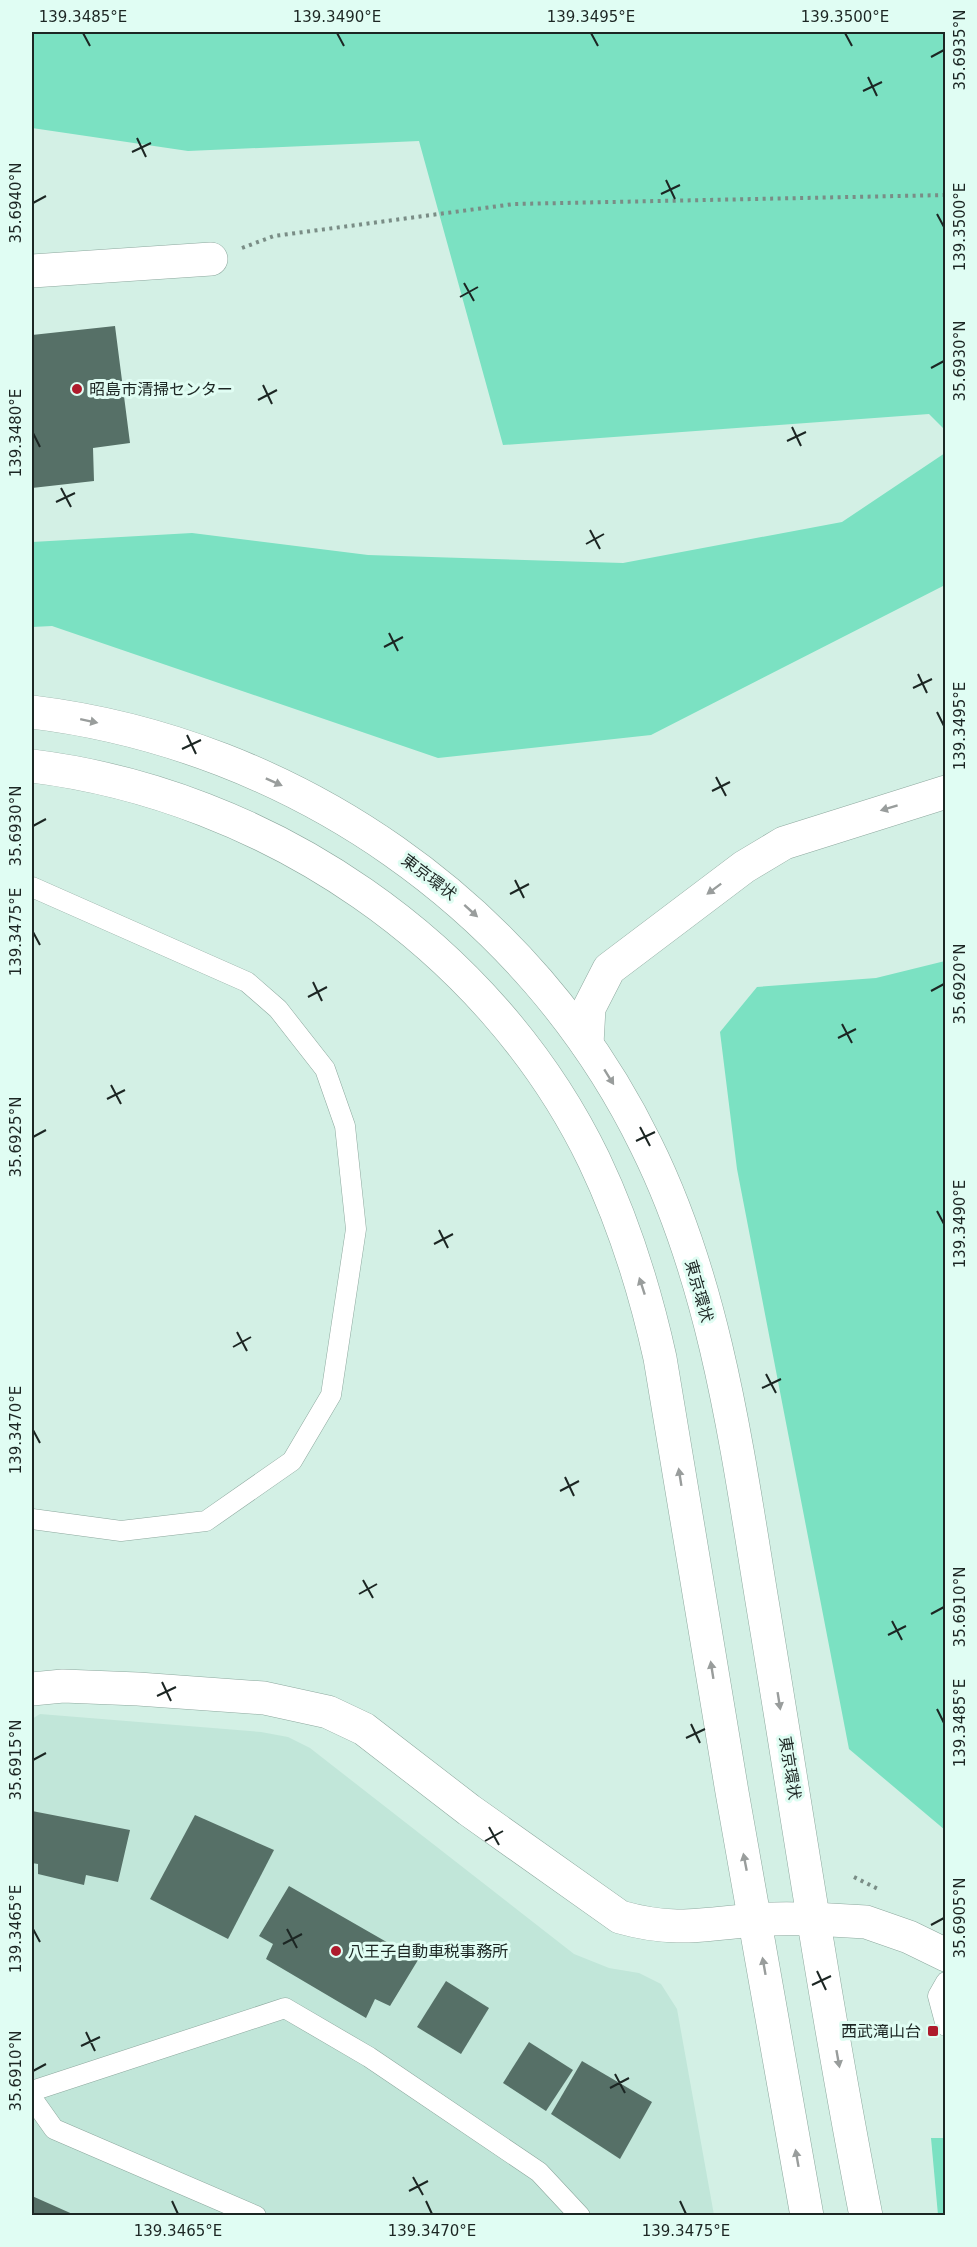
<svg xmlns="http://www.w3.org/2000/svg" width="977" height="2247" font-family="'DejaVu Sans','Noto Sans JP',sans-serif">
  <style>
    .built { fill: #c1e6d9 }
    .green { fill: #7be1c2 }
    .building { fill: #567067 }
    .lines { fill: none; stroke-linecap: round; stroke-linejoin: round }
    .lane-casing { stroke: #8da89e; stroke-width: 21 }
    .street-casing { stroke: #8da89e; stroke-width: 34 }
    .secondary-casing { stroke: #8da89e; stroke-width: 34 }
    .highway-casing { stroke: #8da89e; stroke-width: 34 }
    .path { stroke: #7a8d86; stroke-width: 4; stroke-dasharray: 3 4.5; stroke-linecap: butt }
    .lane { stroke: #fff; stroke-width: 20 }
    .street { stroke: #fff; stroke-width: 33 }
    .secondary { stroke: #fff; stroke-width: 33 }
    .highway { stroke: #fff; stroke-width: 33 }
    .oneway { fill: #999d9c }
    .ticks { fill: none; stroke: #1c2623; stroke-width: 2 }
    .poi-dot { fill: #ae1b2c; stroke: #e0fdf3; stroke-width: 2 }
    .labels { text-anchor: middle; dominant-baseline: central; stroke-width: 6; stroke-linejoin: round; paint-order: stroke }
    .poi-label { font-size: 16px; fill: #1c2623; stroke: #e0fdf3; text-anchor: start }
    .street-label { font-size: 16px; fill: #1c2623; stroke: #e0fdf3 }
    .neatline { fill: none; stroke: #1c2623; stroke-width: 2 }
    .ticks-label { font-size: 15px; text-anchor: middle; fill: #1c2623 }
  </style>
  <rect width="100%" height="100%" fill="#d3f0e5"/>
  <polygon class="built" points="40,1714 261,1732 288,1737 310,1748 574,1954 609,1968 639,1973 661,1984 677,2009 714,2215 32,2216 32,1719"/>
  <g class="green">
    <polygon points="32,32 945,32 945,430 929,414 503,445 419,141 188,151 32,128"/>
    <polygon points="945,453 945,585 651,735 438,758 52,626 32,627 32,542 192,533 368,555 623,563 842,522"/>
    <polygon points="945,961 946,961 945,1830 849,1749 737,1169 720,1032 757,987 876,978"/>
    <polygon points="931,2138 945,2138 945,2215 938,2215"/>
  </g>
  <g class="building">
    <polygon points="115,326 130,443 93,448 94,481 32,488 32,335"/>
    <polygon points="32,1811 130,1830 118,1882 86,1875 84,1885 38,1874 38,1864 32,1863"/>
    <polygon points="195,1815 274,1850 228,1939 150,1899"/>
    <polygon points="289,1886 418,1960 390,2006 375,1999 366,2018 266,1959 273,1944 259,1936"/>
    <polygon points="446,1981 489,2008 461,2054 417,2027"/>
    <polygon points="529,2042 573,2070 546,2111 503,2083"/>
    <polygon points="582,2061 652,2102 620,2159 551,2114"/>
    <polygon points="32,2196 77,2216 32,2216"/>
  </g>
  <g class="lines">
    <g class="lane-casing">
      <g id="lane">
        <polyline points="32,887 247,982 278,1009 325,1069 345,1126 356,1229 331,1395 292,1461 206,1521 121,1531 32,1519"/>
        <polyline points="946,1982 938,1996 946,2026"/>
        <polyline points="32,2091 285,2008 369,2057 539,2172 580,2216"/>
        <polyline points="32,2098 54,2129 256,2216"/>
      </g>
    </g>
    <g class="street-casing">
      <g id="street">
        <polyline points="32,271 211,259"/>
        <polyline points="587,1044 589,1008 609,969 744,867 784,843 946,792"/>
        <polyline points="813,1919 866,1922 909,1937 946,1955"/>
      </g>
    </g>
    <g class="secondary-casing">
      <path id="secondary" d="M32,1689L63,1686L138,1689L264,1698L328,1712L364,1729L469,1810L620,1917C673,1932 700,1925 753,1920C773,1918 793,1919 813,1919"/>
    </g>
    <g class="highway-casing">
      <g id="highway">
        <path d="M32,712C294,744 530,907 646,1145C716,1286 737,1448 762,1601C796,1806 826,2012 866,2216"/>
        <path d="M32,766C267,795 490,945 594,1160C624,1223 645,1290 660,1358L732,1792L807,2216"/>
      </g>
    </g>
    <g class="path">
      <polyline points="242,248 274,236 514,204 946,195"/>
      <polyline points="854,1877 878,1889"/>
    </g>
    <use href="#lane" class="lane"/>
    <use href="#street" class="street"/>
    <use href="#secondary" class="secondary"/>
    <use href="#highway" class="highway"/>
  </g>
  <defs><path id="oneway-solid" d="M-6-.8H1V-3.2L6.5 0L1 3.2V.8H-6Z" transform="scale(1.5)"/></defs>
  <g class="oneway">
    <use href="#oneway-solid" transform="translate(89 721) rotate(12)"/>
    <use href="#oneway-solid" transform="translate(274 782) rotate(24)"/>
    <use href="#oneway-solid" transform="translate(889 808) rotate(163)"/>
    <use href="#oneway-solid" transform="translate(714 889) rotate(143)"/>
    <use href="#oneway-solid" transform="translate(471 911) rotate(42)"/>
    <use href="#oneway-solid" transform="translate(609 1077) rotate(58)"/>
    <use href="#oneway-solid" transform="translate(642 1286) rotate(-108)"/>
    <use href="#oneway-solid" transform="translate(680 1477) rotate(-99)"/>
    <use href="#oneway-solid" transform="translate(712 1670) rotate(-99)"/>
    <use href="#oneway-solid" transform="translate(779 1701) rotate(81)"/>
    <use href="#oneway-solid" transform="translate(745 1862) rotate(-101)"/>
    <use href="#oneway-solid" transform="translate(764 1966) rotate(-100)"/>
    <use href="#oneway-solid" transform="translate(838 2059) rotate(80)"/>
    <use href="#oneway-solid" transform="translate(797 2158) rotate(-100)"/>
  </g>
  <path class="ticks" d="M83,33L90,46M337,33L344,46M591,33L598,46M845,33L852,46M931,57L944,50M868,77L877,96M863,91L882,82M137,138L146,157M132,152L151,143M666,180L675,199M661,194L680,185M33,203L46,196M937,214L944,227M464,283L474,301M460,297L478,287M931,368L944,361M263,385L272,404M258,400L277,390M792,427L801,446M33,433L40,447M787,441L806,432M61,488L71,507M56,502L75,493M590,530L600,549M586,544L604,534M389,633L398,651M384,647L403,637M918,674L927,693M913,688L932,679M937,712L944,726M187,735L196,754M182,749L201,740M716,777L726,796M712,791L730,782M33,826L46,819M515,880L524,898M510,894L529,884M33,932L40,945M313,982L322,1001M931,991L944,984M308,997L327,987M842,1024L852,1043M838,1038L856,1029M111,1085L121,1104M107,1099L125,1090M640,1127L650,1146M33,1137L46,1130M636,1141L655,1132M937,1211L944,1224M439,1230L448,1248M434,1244L453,1234M237,1332L247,1351M233,1347L251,1337M766,1374L776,1393M762,1388L781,1379M33,1430L40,1443M565,1477L574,1496M560,1491L579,1481M363,1580L373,1598M359,1594L377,1584M931,1614L944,1607M892,1621L902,1640M888,1635L906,1626M162,1682L171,1701M157,1696L176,1687M937,1709L944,1723M691,1724L700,1743M686,1738L705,1729M33,1760L46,1753M489,1827L499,1845M485,1841L503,1831M931,1925L944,1918M33,1929L40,1942M287,1929L297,1948M283,1944L302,1934M817,1971L826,1990M812,1985L831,1976M86,2032L95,2051M81,2046L100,2037M33,2071L46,2064M615,2074L625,2093M610,2088L629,2078M413,2177L423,2195M409,2191L428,2181M172,2201L178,2214M426,2201L432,2214M680,2201L686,2214"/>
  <g class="poi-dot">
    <circle cx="77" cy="389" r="6"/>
    <circle cx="336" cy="1951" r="6"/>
    <rect x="927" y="2025" width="12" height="12" rx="3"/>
  </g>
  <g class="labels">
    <g class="poi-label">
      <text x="89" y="389">昭島市清掃センター</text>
      <text x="348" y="1951">八王子自動車税事務所</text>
      <text x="921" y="2031" text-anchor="end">西武滝山台</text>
    </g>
    <g class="street-label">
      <text transform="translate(429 877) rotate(37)">東京環状</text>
      <text transform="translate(699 1291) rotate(74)">東京環状</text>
      <text transform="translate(790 1768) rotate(81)">東京環状</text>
    </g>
  </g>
  <rect width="977" height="2247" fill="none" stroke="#e0fdf3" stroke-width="66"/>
  <rect x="33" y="33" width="911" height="2181" class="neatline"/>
  <g class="ticks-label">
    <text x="83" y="22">139.3485°E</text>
    <text x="337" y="22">139.3490°E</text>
    <text x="591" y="22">139.3495°E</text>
    <text x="845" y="22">139.3500°E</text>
    <text transform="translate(960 50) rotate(-90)" y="5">35.6935°N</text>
    <text transform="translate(16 203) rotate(-90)" y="5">35.6940°N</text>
    <text transform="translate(960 227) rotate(-90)" y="5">139.3500°E</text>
    <text transform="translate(960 361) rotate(-90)" y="5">35.6930°N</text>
    <text transform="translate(16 433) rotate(-90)" y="5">139.3480°E</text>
    <text transform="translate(960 726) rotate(-90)" y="5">139.3495°E</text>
    <text transform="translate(16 826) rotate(-90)" y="5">35.6930°N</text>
    <text transform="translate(16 932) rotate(-90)" y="5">139.3475°E</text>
    <text transform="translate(960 984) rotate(-90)" y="5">35.6920°N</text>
    <text transform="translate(16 1137) rotate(-90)" y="5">35.6925°N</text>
    <text transform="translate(960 1224) rotate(-90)" y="5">139.3490°E</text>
    <text transform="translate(16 1430) rotate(-90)" y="5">139.3470°E</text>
    <text transform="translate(960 1607) rotate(-90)" y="5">35.6910°N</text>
    <text transform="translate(960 1723) rotate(-90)" y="5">139.3485°E</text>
    <text transform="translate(16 1760) rotate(-90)" y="5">35.6915°N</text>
    <text transform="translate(960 1918) rotate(-90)" y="5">35.6905°N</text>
    <text transform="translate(16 1929) rotate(-90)" y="5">139.3465°E</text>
    <text transform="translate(16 2071) rotate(-90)" y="5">35.6910°N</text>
    <text x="178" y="2236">139.3465°E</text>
    <text x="432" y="2236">139.3470°E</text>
    <text x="686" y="2236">139.3475°E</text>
  </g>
</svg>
